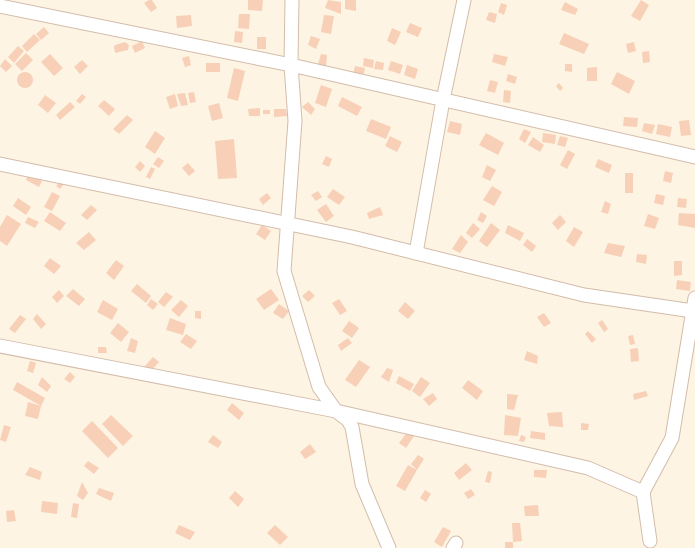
<svg xmlns="http://www.w3.org/2000/svg" width="695" height="548" font-family="'Open Sans',sans-serif">
  <style>
    .building { fill: #f7d0b7 }
    .lines { fill: none; stroke-linecap: round; stroke-linejoin: round }
    .street-casing { stroke: #d3bcaa; stroke-width: 15 }
    .street { stroke: #fff; stroke-width: 13 }
  </style>
  <rect width="100%" height="100%" fill="#fef4e3"/>
  <g class="building">
    <polygon points="149,0 152,0 157,8 151,12 144,3"/>
    <polygon points="248,0 263,0 262,11 248,10"/>
    <polygon points="328,0 341,2 341,14 325,8"/>
    <polygon points="345,0 356,0 356,11 345,9"/>
    <polygon points="641,0 649,5 640,21 631,16"/>
    <polygon points="565,2 578,9 575,15 561,10"/>
    <polygon points="501,3 507,5 504,15 498,12"/>
    <polygon points="489,12 497,14 495,23 486,20"/>
    <polygon points="239,14 250,14 249,29 238,28"/>
    <polygon points="191,15 192,26 177,28 176,16"/>
    <polygon points="324,15 334,16 331,34 321,32"/>
    <polygon points="410,23 422,28 418,37 406,32"/>
    <polygon points="44,27 49,33 41,40 36,34"/>
    <polygon points="392,28 401,32 395,45 387,41"/>
    <polygon points="235,31 243,32 242,43 234,42"/>
    <polygon points="564,33 589,44 584,54 559,44"/>
    <polygon points="34,34 40,40 27,52 22,46"/>
    <polygon points="311,36 320,39 316,49 308,45"/>
    <rect x="257" y="37" width="9" height="12"/>
    <polygon points="142,41 145,48 135,53 132,46"/>
    <polygon points="125,42 129,45 128,50 115,53 114,47 115,45"/>
    <polygon points="634,42 636,51 628,53 626,44"/>
    <polygon points="18,46 24,51 14,63 8,57"/>
    <polygon points="649,51 650,62 643,63 642,52"/>
    <polygon points="26,53 33,60 22,71 15,64"/>
    <polygon points="50,54 63,68 54,76 41,62"/>
    <polygon points="321,54 327,55 326,67 318,64"/>
    <polygon points="494,54 508,57 505,66 492,62"/>
    <polygon points="189,56 191,65 185,67 182,58"/>
    <polygon points="364,58 374,60 373,68 363,66"/>
    <polygon points="5,59 12,66 6,72 0,66"/>
    <polygon points="82,60 88,66 80,74 74,67"/>
    <polygon points="376,61 384,63 383,70 374,69"/>
    <polygon points="391,61 403,65 400,74 388,70"/>
    <rect x="206" y="63" width="14" height="9"/>
    <polygon points="565,64 572,64 572,72 565,71"/>
    <polygon points="407,65 418,69 415,79 404,75"/>
    <polygon points="355,66 365,68 363,78 353,76"/>
    <polygon points="597,67 597,81 587,81 587,68"/>
    <polygon points="234,68 245,71 238,101 227,98"/>
    <polygon points="617,72 635,81 629,94 611,84"/>
    <circle cx="25" cy="80" r="8"/>
    <polygon points="508,74 517,77 515,84 506,81"/>
    <polygon points="490,80 498,82 495,93 487,91"/>
    <polygon points="559,83 563,88 560,91 556,86"/>
    <polygon points="321,85 332,89 326,107 315,103"/>
    <polygon points="504,90 511,91 510,103 503,102"/>
    <polygon points="194,92 196,102 190,103 188,93"/>
    <polygon points="185,93 188,105 181,106 177,94"/>
    <polygon points="82,94 86,97 80,104 76,101"/>
    <polygon points="175,94 178,106 170,109 166,97"/>
    <polygon points="45,95 56,103 48,113 38,105"/>
    <polygon points="342,97 362,107 357,116 338,106"/>
    <polygon points="104,100 115,109 109,116 98,106"/>
    <polygon points="70,102 75,107 60,120 56,115"/>
    <polygon points="308,102 315,109 311,115 302,107"/>
    <polygon points="219,103 223,118 212,121 208,106"/>
    <polygon points="260,108 260,116 249,116 248,109"/>
    <polygon points="274,109 286,109 287,116 274,117"/>
    <rect x="263" y="110" width="7" height="4"/>
    <polygon points="127,115 133,120 119,134 113,129"/>
    <polygon points="624,117 638,118 637,127 623,126"/>
    <polygon points="371,119 391,127 386,139 366,131"/>
    <polygon points="689,120 691,135 681,136 679,121"/>
    <polygon points="450,121 462,124 460,135 447,132"/>
    <polygon points="644,123 655,125 652,134 642,131"/>
    <polygon points="658,124 672,127 670,137 656,134"/>
    <polygon points="524,129 531,132 525,143 519,139"/>
    <polygon points="155,131 165,138 155,154 145,147"/>
    <polygon points="486,133 504,143 498,155 479,145"/>
    <polygon points="543,133 556,135 555,144 542,142"/>
    <polygon points="390,136 402,142 397,152 385,146"/>
    <polygon points="560,136 568,138 565,147 557,145"/>
    <polygon points="533,137 544,145 540,152 528,145"/>
    <polygon points="234,139 237,178 218,179 215,141"/>
    <polygon points="568,150 575,154 567,169 560,165"/>
    <polygon points="326,156 332,159 329,167 322,164"/>
    <polygon points="158,157 164,161 159,168 153,164"/>
    <polygon points="598,159 612,165 609,173 595,167"/>
    <polygon points="140,161 145,166 140,172 135,167"/>
    <polygon points="188,163 195,171 189,176 182,168"/>
    <polygon points="487,165 496,170 490,181 482,177"/>
    <polygon points="151,167 155,169 150,179 146,177"/>
    <polygon points="665,171 673,173 671,183 663,181"/>
    <polygon points="29,173 42,181 39,187 26,180"/>
    <rect x="625" y="173" width="8" height="20"/>
    <polygon points="61,181 64,184 60,189 56,186"/>
    <polygon points="492,186 502,192 494,206 483,200"/>
    <polygon points="333,189 345,197 339,205 327,197"/>
    <polygon points="318,191 322,197 316,201 311,195"/>
    <polygon points="52,192 60,196 52,211 44,207"/>
    <polygon points="267,193 271,198 263,205 259,199"/>
    <polygon points="656,194 665,196 663,205 654,203"/>
    <polygon points="18,198 31,207 26,215 13,206"/>
    <polygon points="678,198 687,199 686,208 677,207"/>
    <polygon points="605,201 611,204 608,214 601,212"/>
    <polygon points="326,204 334,216 326,222 317,210"/>
    <polygon points="91,205 97,210 87,220 81,215"/>
    <polygon points="380,207 383,215 369,219 367,213"/>
    <polygon points="50,212 66,223 60,231 44,221"/>
    <polygon points="481,212 487,216 483,223 477,220"/>
    <polygon points="679,213 695,214 695,228 678,225"/>
    <polygon points="648,214 659,218 655,229 644,226"/>
    <polygon points="7,215 21,224 7,246 0,241 0,227"/>
    <polygon points="560,215 566,222 558,230 552,223"/>
    <polygon points="28,217 39,222 35,228 25,223"/>
    <polygon points="473,223 480,229 472,238 466,233"/>
    <polygon points="491,223 500,230 487,247 479,241"/>
    <polygon points="262,225 271,231 265,240 256,234"/>
    <polygon points="508,225 524,233 520,241 505,233"/>
    <polygon points="574,227 583,232 574,247 566,241"/>
    <polygon points="89,232 96,240 84,250 76,243"/>
    <polygon points="461,235 468,242 460,253 452,249"/>
    <polygon points="527,239 536,246 532,252 523,245"/>
    <polygon points="608,243 625,246 621,257 604,253"/>
    <polygon points="637,254 647,255 646,264 636,262"/>
    <polygon points="50,258 61,266 54,274 44,266"/>
    <polygon points="116,260 124,266 114,280 106,273"/>
    <polygon points="674,261 682,261 682,275 674,276"/>
    <polygon points="677,280 691,282 690,291 676,289"/>
    <polygon points="137,284 151,296 146,303 131,291"/>
    <polygon points="73,289 85,299 79,306 66,296"/>
    <polygon points="271,289 279,300 264,310 256,299"/>
    <polygon points="59,290 64,296 57,303 52,297"/>
    <polygon points="309,290 315,296 308,302 302,296"/>
    <polygon points="166,292 173,297 164,307 158,302"/>
    <polygon points="151,299 158,304 153,310 147,305"/>
    <polygon points="339,299 347,311 340,315 332,303"/>
    <polygon points="103,300 118,309 112,320 97,312"/>
    <polygon points="181,300 188,306 179,317 171,310"/>
    <polygon points="405,302 415,311 408,319 398,311"/>
    <polygon points="279,304 289,311 283,319 273,313"/>
    <polygon points="195,311 201,311 201,319 195,318"/>
    <polygon points="544,313 551,323 544,327 537,317"/>
    <polygon points="37,314 46,324 41,329 33,319"/>
    <polygon points="20,315 26,319 15,333 9,329"/>
    <polygon points="170,318 186,324 183,335 166,330"/>
    <polygon points="602,320 608,329 604,332 598,323"/>
    <polygon points="349,321 359,328 352,338 342,331"/>
    <polygon points="118,323 129,332 121,342 110,333"/>
    <polygon points="588,331 596,339 592,343 585,334"/>
    <polygon points="186,334 197,341 191,349 180,342"/>
    <polygon points="633,335 635,344 630,345 628,336"/>
    <polygon points="131,338 138,341 135,353 127,351"/>
    <polygon points="348,338 352,343 341,351 338,345"/>
    <polygon points="98,347 106,347 107,353 98,353"/>
    <polygon points="638,348 639,361 631,362 630,349"/>
    <polygon points="527,351 538,356 537,364 524,360"/>
    <polygon points="153,357 159,362 150,372 144,367"/>
    <polygon points="359,360 370,367 356,387 345,380"/>
    <polygon points="30,361 36,363 33,373 27,371"/>
    <polygon points="387,368 393,370 389,382 381,377"/>
    <polygon points="70,372 75,377 70,383 64,379"/>
    <polygon points="399,376 414,384 410,391 396,383"/>
    <polygon points="42,377 51,386 47,392 38,385"/>
    <polygon points="421,377 430,383 420,397 412,391"/>
    <polygon points="468,380 483,391 477,400 462,388"/>
    <polygon points="17,382 45,398 41,406 38,419 25,416 28,402 41,406 13,390"/>
    <polygon points="646,391 648,396 634,400 633,394"/>
    <polygon points="433,393 437,399 429,406 423,399"/>
    <polygon points="507,394 518,395 514,410 507,409"/>
    <polygon points="232,403 244,413 239,420 227,410"/>
    <polygon points="562,412 563,427 549,426 547,413"/>
    <polygon points="111,415 133,436 123,446 102,424"/>
    <polygon points="505,415 521,418 518,436 504,435"/>
    <polygon points="92,421 118,448 108,458 82,431"/>
    <polygon points="581,423 589,424 588,430 581,430"/>
    <polygon points="4,425 11,427 6,442 0,440"/>
    <polygon points="408,431 414,436 406,448 399,443"/>
    <polygon points="531,431 545,433 545,440 530,438"/>
    <polygon points="213,435 222,442 218,448 208,442"/>
    <polygon points="521,435 526,437 524,442 519,441"/>
    <polygon points="310,444 316,452 305,459 300,452"/>
    <polygon points="418,455 424,459 417,470 411,464"/>
    <polygon points="88,461 99,468 94,474 84,466"/>
    <polygon points="466,463 472,470 459,480 454,473"/>
    <polygon points="408,465 417,470 405,491 396,486"/>
    <polygon points="30,467 42,472 40,480 25,475"/>
    <polygon points="534,470 547,470 546,478 534,477"/>
    <polygon points="488,471 492,472 490,483 485,482"/>
    <polygon points="82,482 88,493 83,500 77,496"/>
    <polygon points="99,488 114,493 111,501 96,494"/>
    <polygon points="471,489 475,495 468,499 464,493"/>
    <polygon points="425,490 431,494 426,502 420,498"/>
    <polygon points="235,491 244,499 238,507 229,498"/>
    <polygon points="42,501 58,503 57,514 41,512"/>
    <polygon points="73,503 79,504 77,518 71,517"/>
    <polygon points="538,505 539,516 525,516 524,506"/>
    <polygon points="14,510 16,521 7,522 6,511"/>
    <polygon points="512,523 520,523 522,541 513,542"/>
    <polygon points="179,525 195,532 190,540 175,533"/>
    <polygon points="275,525 288,537 280,545 267,533"/>
    <polygon points="443,527 451,531 442,547 434,542"/>
    <rect x="505" y="542" width="8" height="6"/>
  </g>
  <g class="lines">
    <g class="street-casing">
      <g id="street">
        <polyline points="292,0 291,65 295,121 284,271 319,387 336,411 348,420 352,427 362,484 389,548"/>
        <polyline points="0,6 291,65 695,157"/>
        <polyline points="0,164 352,237 584,295 693,311"/>
        <polyline points="416,253 443,100 464,0"/>
        <polyline points="0,346 336,411 588,468 643,492 650,541"/>
        <polyline points="643,492 672,438 695,298"/>
        <polyline points="453,548 456,543"/>
      </g>
    </g>
    <use href="#street" class="street"/>
  </g>
</svg>
